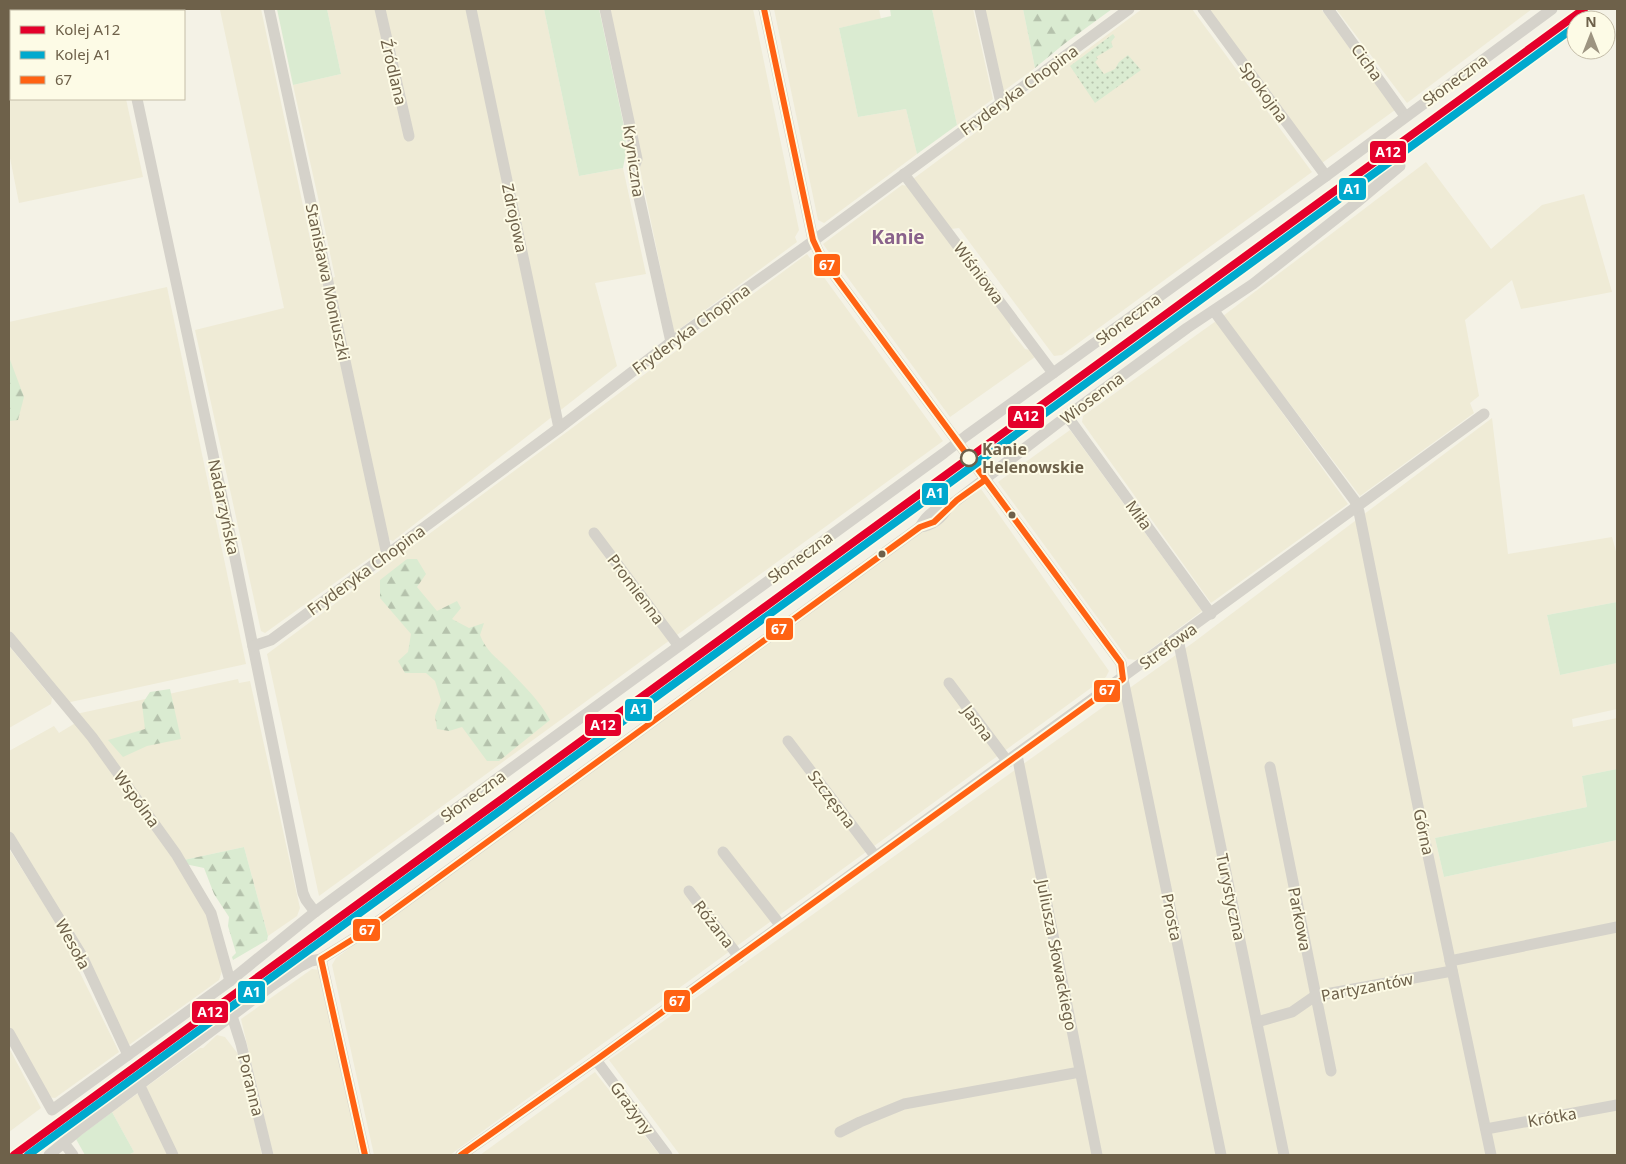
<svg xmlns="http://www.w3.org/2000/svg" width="1626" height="1164" font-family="'Noto Sans',sans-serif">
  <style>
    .residential { fill: #efebd6 }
    .grass { fill: #daebd1 }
    .forest { fill: url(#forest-firs) }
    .garden { fill: url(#garden-dots) }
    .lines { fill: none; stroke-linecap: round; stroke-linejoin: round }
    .minor { stroke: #d5d2ca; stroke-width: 11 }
    .bus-1-casing { stroke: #fdfbe6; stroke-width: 10 }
    .bus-1 { stroke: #ff6213; stroke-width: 6 }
    .rail-1-casing { stroke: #fdfbe6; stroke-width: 11 }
    .rail-2-casing { stroke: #fdfbe6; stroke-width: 11 }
    .rail-1 { stroke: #e4002b; stroke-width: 8 }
    .rail-2 { stroke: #00a9ce; stroke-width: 8 }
    .stop-dot { fill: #fdfbe6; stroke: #6e614a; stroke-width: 2.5 }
    .bus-dot { fill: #6e614a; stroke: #fdfbe6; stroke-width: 2 }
    .labels { text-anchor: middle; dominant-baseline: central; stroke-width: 4; stroke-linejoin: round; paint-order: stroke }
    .street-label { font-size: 16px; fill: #6e614a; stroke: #fdfbe6 }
    .stop-label { font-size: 16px; font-weight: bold; fill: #6e614a; stroke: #fdfbe6; text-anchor: start }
    .quarter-label { font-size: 19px; font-weight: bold; fill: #89628b; stroke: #fdfbe6 }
    .line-badge { stroke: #fdfbe6; stroke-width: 2 }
    .badge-label { font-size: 14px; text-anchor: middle; font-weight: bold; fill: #fff }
  </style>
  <defs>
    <pattern id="forest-firs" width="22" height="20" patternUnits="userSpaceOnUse" patternTransform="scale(1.25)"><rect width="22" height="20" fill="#daebd1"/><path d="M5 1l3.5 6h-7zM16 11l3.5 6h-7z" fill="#b5c2ac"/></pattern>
    <pattern id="garden-dots" width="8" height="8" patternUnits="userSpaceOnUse" patternTransform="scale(1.25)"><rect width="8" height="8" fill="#daebd1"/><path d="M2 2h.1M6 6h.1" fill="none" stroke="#b5c2ac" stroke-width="1.8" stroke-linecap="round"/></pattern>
  </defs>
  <rect width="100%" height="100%" fill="#f4f2e6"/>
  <g class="residential">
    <polygon points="9,9 106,9 107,11 11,11 11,99 126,99 143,177 19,203 9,153"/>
    <polygon points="224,9 261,9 311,243 316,244 382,549 265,633 261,631 195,330 284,308 220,10"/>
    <polygon points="327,9 544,9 579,176 623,168 646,274 595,283 617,366 393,541 388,539 332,278 335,277 321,211 293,85 341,74"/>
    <polygon points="607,9 753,9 799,230 795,237 797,242 674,333"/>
    <polygon points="774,9 879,9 881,19 839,28 858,117 906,109 917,154 824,223 818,220"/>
    <polygon points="932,9 973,9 993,99 957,125"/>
    <polygon points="983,9 1023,9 1035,68 1001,93"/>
    <polygon points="1142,9 1192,9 1312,172 1062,355 1054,356 959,228 951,229 913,179"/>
    <polygon points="1206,9 1321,9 1395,110 1322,163"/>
    <polygon points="1336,9 1532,9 1407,103"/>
    <polygon points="1426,162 1491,249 1542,205 1584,194 1612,292 1521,309 1512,280 1465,320 1479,396 1470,403 1474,413 1360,496 1223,316"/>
    <polygon points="902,185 908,186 1011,324 1010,330 1025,349 1030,350 1035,357 950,417 823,244"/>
    <polygon points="807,254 943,441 319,896 267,654"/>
    <polygon points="167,287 246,664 66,703 9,635 9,322"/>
    <polygon points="1216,321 1348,504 1211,603 1082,422 1083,416"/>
    <polygon points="1492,418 1508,554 1612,537 1617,555 1617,602 1547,615 1560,675 1617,663 1617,709 1572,719 1573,727 1617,718 1617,769 1582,776 1587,807 1435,838 1444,877 1617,840 1617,1155 680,1155 609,1060 1194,642"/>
    <polygon points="1070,430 1202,611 1136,660 1128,659 998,482"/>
    <polygon points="981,489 1109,671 1106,677 450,1155 374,1155 332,965 336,958"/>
    <polygon points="9,646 52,698 51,704 9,728"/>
    <polygon points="238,679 239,683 250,681 300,908 297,916 268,936 244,847 184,860 76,714"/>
    <polygon points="77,722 159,836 209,918 222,971 219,980 129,1045 39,877 9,830 9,751 54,726 59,733"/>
    <polygon points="9,849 53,918 119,1052 55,1098 48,1097 9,1025"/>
    <polygon points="312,969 319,970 360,1155 274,1155 271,1146 241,1019"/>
    <polygon points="217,1035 225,1037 238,1054 246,1089 245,1092 247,1100 250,1100 262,1155 178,1155 146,1087 200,1048 203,1048"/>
    <polygon points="9,1048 41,1108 9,1132"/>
    <polygon points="595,1072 660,1155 480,1155"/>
    <polygon points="137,1094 140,1095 169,1155 128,1155 134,1152 112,1112"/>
  </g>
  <g class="grass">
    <polygon points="277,9 327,9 341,74 293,85"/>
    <polygon points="544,9 599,9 625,131 626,152 623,168 579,176"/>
    <polygon points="890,9 932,9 957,125 917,154 906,109 858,117 839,28 891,16"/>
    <polygon points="1617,602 1617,663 1560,675 1547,615"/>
    <polygon points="1617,769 1617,840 1444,877 1435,838 1587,807 1582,776"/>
    <polygon points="112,1112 134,1152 128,1155 85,1155 76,1139"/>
  </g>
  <g class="forest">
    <polygon points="1023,9 1112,9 1064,44 1035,68"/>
    <polygon points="9,357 24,397 18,420 9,421"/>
    <path d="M407,559H417L426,574L417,587L437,611L457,601L461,608L452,619L469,628L484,623L480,635C486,651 496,657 507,668C523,685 539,700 550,720L499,761H487L462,727L449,731L437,729L435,716L441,700L435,681L426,673H405L398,661L408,652L411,634L380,598V580Z"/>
    <polygon points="170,689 181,739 147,746 123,757 108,740 145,729 142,704 150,692"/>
    <polygon points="244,847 268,936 267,940 233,960 232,957 236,953 228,926 229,917 214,894 204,868 185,864 184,860"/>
  </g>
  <polygon class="garden" points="1113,34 1115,37 1111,42 1113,47 1096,57 1098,59 1095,62 1104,74 1115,69 1119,62 1128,55 1141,70 1095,103 1070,66"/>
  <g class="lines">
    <g class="minor">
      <polyline points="117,9 117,11"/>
      <polyline points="269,9 387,555"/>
      <polyline points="380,9 409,136"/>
      <polyline points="471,9 559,428"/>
      <polyline points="605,9 637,159 633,170 671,342"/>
      <polyline points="764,9 813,240 821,257 1121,663 1123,679 1221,1155"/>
      <polyline points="980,9 1001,103"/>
      <polyline points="1203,9 1326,176"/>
      <polyline points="1328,9 1405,116"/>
      <polyline points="137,99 234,553 303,893 306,900 315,912"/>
      <polyline points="904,174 1053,373"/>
      <polyline points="1214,311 1355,501 1359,512 1425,841 1491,1155"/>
      <polyline points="1067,416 1211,614"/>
      <path d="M920,527C926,516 935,508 948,507"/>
      <polyline points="594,533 678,645"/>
      <polyline points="9,637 92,737 176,854 211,913 230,981"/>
      <polyline points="1178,639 1284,1155"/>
      <polyline points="253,646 271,640 559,428 671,342 805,247 1129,9"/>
      <polyline points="949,683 1008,762"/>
      <polyline points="788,741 876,857"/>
      <polyline points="1017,755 1097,1155"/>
      <polyline points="1270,767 1331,1071"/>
      <polyline points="9,837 82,956 128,1055"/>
      <polyline points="723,852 781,926"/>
      <polyline points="689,891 739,957"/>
      <polyline points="321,959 365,1155"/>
      <polyline points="1450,961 1617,927"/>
      <polyline points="232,1016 241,1044 268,1155"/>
      <polyline points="1257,1022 1292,1012 1315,996 1452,971"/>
      <polyline points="9,1033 52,1110 230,981 315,912 406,845 944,453 966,436 1326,176 1552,9"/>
      <polyline points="596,1060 667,1155"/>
      <polyline points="140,1086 173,1155"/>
      <polyline points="1486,1129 1617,1105"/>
      <polyline points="840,1132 860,1122 904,1104 1080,1072"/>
      <polyline points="64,1143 73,1155"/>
      <path d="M49,1155L79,1130L270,987L301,966L311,961L321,959L358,936L920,527C933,525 942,518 948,507L1067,416L1187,328L1253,284L1356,203L1400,166"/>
      <polyline points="461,1155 596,1060 1484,414"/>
    </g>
    <g class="bus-1-casing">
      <g id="bus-1">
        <polyline points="365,1155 321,959 358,936 920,527 934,522 957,500 985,480"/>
        <polyline points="461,1155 596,1060 1123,679 1121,663 821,257 813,240 764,9"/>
      </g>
    </g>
    <use href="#bus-1" class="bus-1"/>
    <g class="rail-1-casing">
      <polyline id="rail-1" points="14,1155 1584,9"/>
    </g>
    <g class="rail-2-casing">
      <polyline id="rail-2" points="28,1155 1576,26"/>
    </g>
    <use href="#rail-1" class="rail-1"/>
    <use href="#rail-2" class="rail-2"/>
  </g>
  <circle class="stop-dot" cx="969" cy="458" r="8"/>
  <g class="bus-dot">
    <circle cx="1012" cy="515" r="4.5"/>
    <circle cx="882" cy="554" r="4.5"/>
  </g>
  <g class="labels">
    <g class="street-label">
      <text transform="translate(1367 62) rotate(54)">Cicha</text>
      <text transform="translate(394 72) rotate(77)">Źródlana</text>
      <text transform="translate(1455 80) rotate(-36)">Słoneczna</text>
      <text transform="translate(1019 90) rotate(-36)">Fryderyka Chopina</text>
      <text transform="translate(1264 92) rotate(54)">Spokojna</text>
      <text transform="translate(634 161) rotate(82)">Kryniczna</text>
      <text transform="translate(515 218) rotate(78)">Zdrojowa</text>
      <text transform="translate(979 273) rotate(53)">Wiśniowa</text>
      <text transform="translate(328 282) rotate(78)">Stanisława Moniuszki</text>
      <text transform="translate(1128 319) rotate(-36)">Słoneczna</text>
      <text transform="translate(691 329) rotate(-36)">Fryderyka Chopina</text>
      <text transform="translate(1092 398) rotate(-37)">Wiosenna</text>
      <text transform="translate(224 507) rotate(78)">Nadarzyńska</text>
      <text transform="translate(1139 515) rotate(54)">Miła</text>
      <text transform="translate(800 557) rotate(-36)">Słoneczna</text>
      <text transform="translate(366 570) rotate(-36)">Fryderyka Chopina</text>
      <text transform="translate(636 589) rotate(53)">Promienna</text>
      <text transform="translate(1168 646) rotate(-36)">Strefowa</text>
      <text transform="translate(978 723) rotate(53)">Jasna</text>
      <text transform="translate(473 796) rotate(-36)">Słoneczna</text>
      <text transform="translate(137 799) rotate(54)">Wspólna</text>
      <text transform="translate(832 799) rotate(53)">Szczęsna</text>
      <text transform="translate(1424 832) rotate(78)">Górna</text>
      <text transform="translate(1231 897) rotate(78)">Turystyczna</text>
      <text transform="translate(1172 917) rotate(78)">Prosta</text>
      <text transform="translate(1300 919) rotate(79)">Parkowa</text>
      <text transform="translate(714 924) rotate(52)">Różana</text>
      <text transform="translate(73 944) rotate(61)">Wesoła</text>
      <text transform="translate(1057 955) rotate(79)">Juliusza Słowackiego</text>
      <text transform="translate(1367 987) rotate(-11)">Partyzantów</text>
      <text transform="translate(251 1085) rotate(76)">Poranna</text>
      <text transform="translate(632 1108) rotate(54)">Grażyny</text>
      <text transform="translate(1552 1117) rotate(-10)">Krótka</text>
    </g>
    <g class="stop-label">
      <text x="982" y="449">Kanie<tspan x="982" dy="18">Helenowskie</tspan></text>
    </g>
    <g class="quarter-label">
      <text x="898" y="237">Kanie</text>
    </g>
  </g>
  <g class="line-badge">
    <rect x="1369" y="140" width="38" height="24" rx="5" fill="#e4002b"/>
    <rect x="1338" y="177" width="29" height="24" rx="5" fill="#00a9ce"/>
    <rect x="813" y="253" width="28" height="24" rx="5" fill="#ff6213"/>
    <rect x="1007" y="405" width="38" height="24" rx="5" fill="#e4002b"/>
    <rect x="921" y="482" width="28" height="24" rx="5" fill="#00a9ce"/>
    <rect x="765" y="617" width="29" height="24" rx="5" fill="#ff6213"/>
    <rect x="1093" y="679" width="28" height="24" rx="5" fill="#ff6213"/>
    <rect x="624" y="698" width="29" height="24" rx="5" fill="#00a9ce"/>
    <rect x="584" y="713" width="38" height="24" rx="5" fill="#e4002b"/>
    <rect x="352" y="918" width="29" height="24" rx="5" fill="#ff6213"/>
    <rect x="237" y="980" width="29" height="24" rx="5" fill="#00a9ce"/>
    <rect x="663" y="989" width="28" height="24" rx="5" fill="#ff6213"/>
    <rect x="191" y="1000" width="38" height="24" rx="5" fill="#e4002b"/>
  </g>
  <g class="badge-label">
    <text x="1388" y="157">A12</text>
    <text x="1352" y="194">A1</text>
    <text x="827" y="270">67</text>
    <text x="1026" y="421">A12</text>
    <text x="935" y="498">A1</text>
    <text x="779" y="634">67</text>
    <text x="1107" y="695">67</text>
    <text x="639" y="714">A1</text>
    <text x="603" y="730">A12</text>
    <text x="367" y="935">67</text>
    <text x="252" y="997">A1</text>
    <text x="677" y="1006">67</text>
    <text x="210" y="1017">A12</text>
  </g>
  <rect width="1626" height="1164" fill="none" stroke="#6e614a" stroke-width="20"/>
  <rect x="10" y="10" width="175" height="90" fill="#fdfbe6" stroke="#c4bda8"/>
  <rect x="20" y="26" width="25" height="8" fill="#e4002b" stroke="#c4bda8"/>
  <text x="55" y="35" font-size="15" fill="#6e614a">Kolej A12</text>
  <rect x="20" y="51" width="25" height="8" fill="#00a9ce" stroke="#c4bda8"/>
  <text x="55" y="60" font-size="15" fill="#6e614a">Kolej A1</text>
  <rect x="20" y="76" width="25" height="8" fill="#ff6213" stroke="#c4bda8"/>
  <text x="55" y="85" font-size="15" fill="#6e614a">67</text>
  <g transform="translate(1591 35)"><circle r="24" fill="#fdfbe6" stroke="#c4bda8"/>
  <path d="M0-4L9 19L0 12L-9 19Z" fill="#9d9481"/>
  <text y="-8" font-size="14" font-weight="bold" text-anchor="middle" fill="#6e614a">N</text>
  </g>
</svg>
